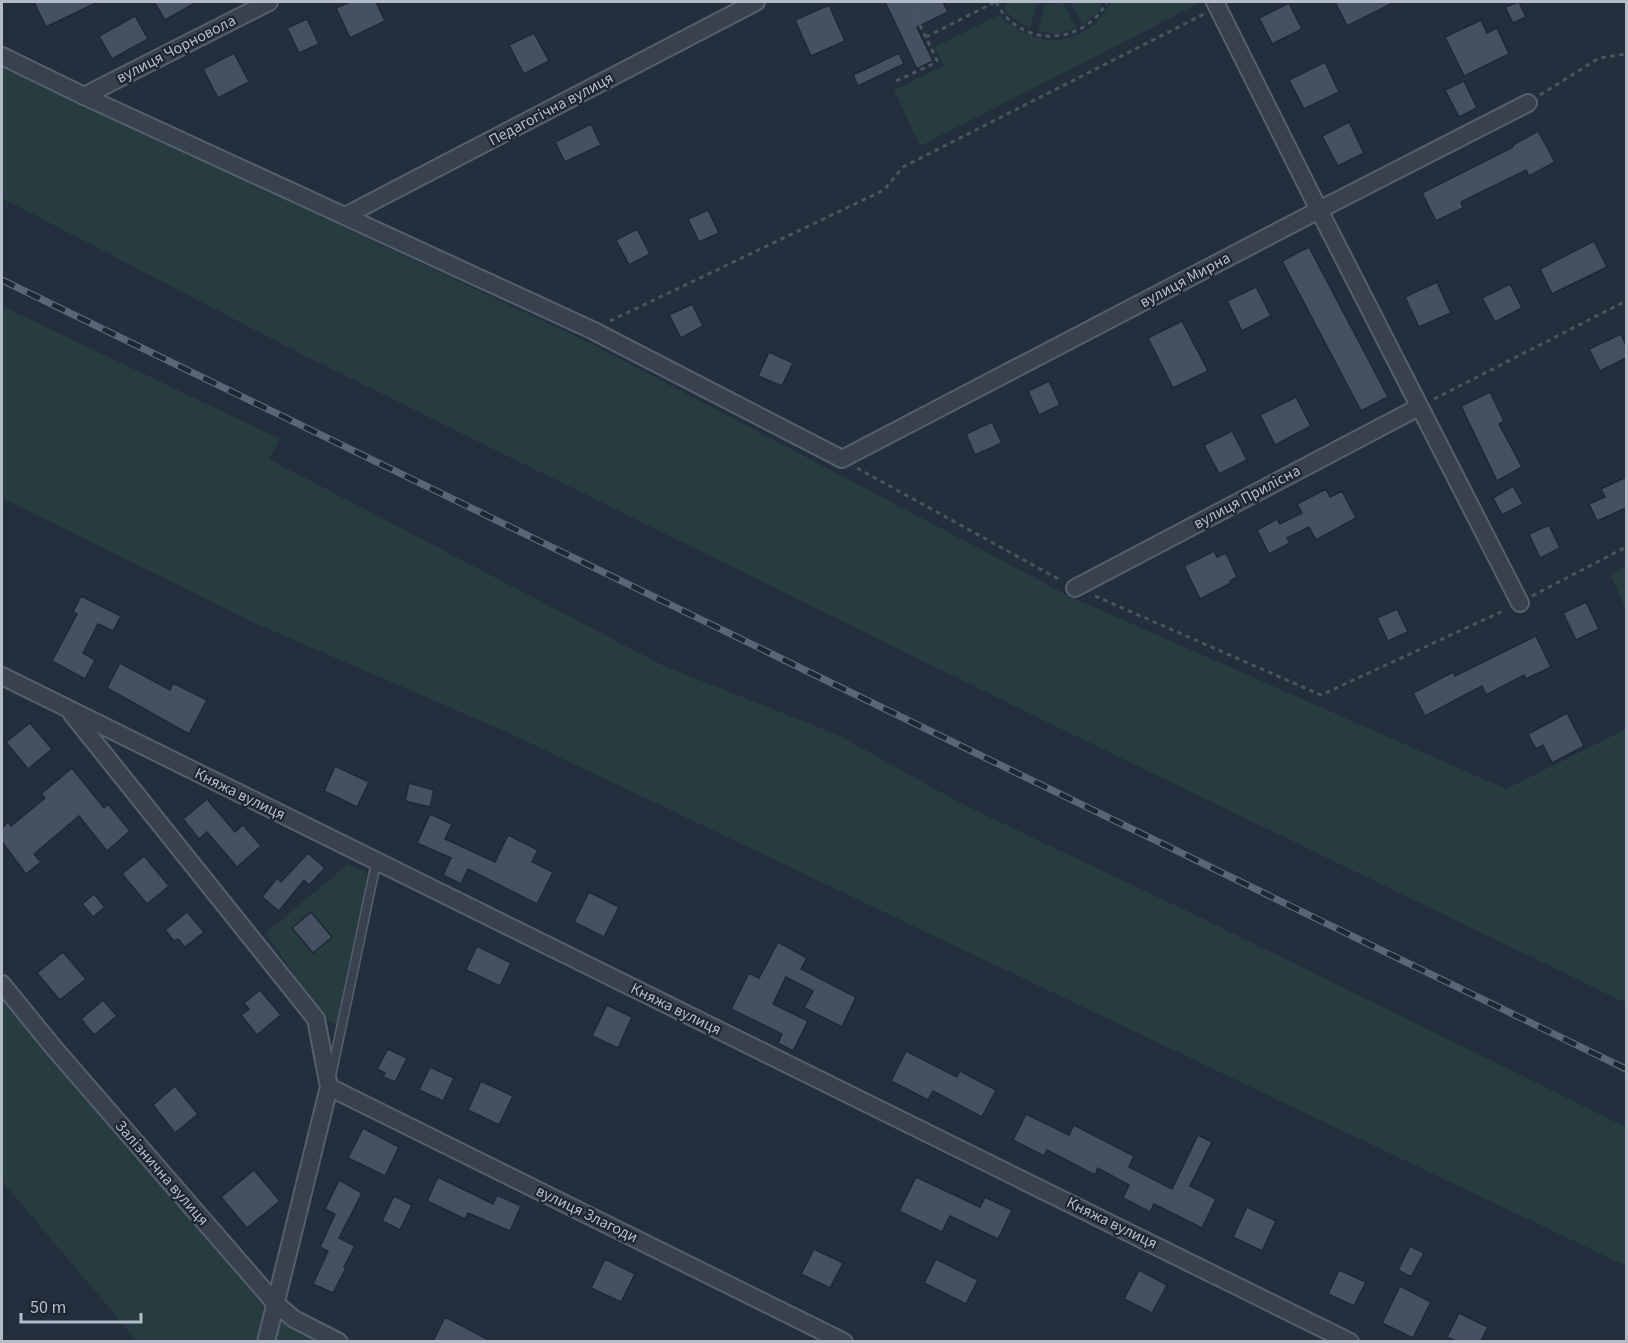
<svg xmlns="http://www.w3.org/2000/svg" width="1628" height="1343" font-family="'Source Sans 3',sans-serif">
  <style>
    .green { fill: #263c3f }
    .building { fill: #455162; stroke: #1f2835; stroke-width: 1.5 }
    .lines { fill: none; stroke-linecap: round; stroke-linejoin: round }
    .lane-casing { stroke: #565f6c; stroke-width: 11 }
    .street-casing { stroke: #565f6c; stroke-width: 20 }
    .path { stroke: #44595c; stroke-width: 3; stroke-dasharray: 4.5 4.5; stroke-linecap: butt }
    .lane { stroke: #38414e; stroke-width: 8 }
    .street { stroke: #38414e; stroke-width: 16 }
    .rail-casing { stroke: #5a6575; stroke-width: 7 }
    .rail { stroke: #1d2633; stroke-width: 4.5; stroke-dasharray: 14; stroke-linecap: butt }
    .labels { text-anchor: middle; dominant-baseline: central; stroke-width: 4.5; stroke-linejoin: round; paint-order: stroke }
    .street-label { font-size: 16px; fill: #b4bcc9; stroke: #1d2633 }
  </style>
  <rect width="100%" height="100%" fill="#242f3e"/>
  <g class="green">
    <polygon points="1005,2 1038,2 1030,28 1017,21 1005,11"/>
    <polygon points="1070,2 1103,2 1097,13 1083,24"/>
    <path d="M1111,2H1197L1198,4L920,146L894,90L944,65L935,47L999,15C1035,51 1085,50 1111,2Z"/>
    <polygon points="1063,3 1076,28 1057,34 1038,31 1045,4"/>
    <polygon points="2,66 592,344 1069,596 1506,789 1626,729 1626,1003 1016,707 299,353 2,198"/>
    <polygon points="2,306 280,439 269,459 664,666 838,735 962,804 1202,918 1626,1127 1626,1266 509,733 259,625 2,498"/>
    <polygon points="1626,565 1626,610 1610,574"/>
    <polygon points="348,864 368,873 336,1024 323,1019 266,933"/>
    <polygon points="2,995 266,1306 258,1341 137,1341 2,1181"/>
    <polygon points="281,1318 323,1342 275,1342"/>
  </g>
  <g class="building">
    <polygon points="34,2 98,2 46,27"/>
    <polygon points="154,2 197,2 165,20"/>
    <polygon points="350,2 376,2 385,21 350,38 336,8"/>
    <polygon points="885,2 943,2 948,12 917,27 933,61 917,69"/>
    <polygon points="1335,2 1395,2 1347,26"/>
    <polygon points="1519,2 1526,17 1513,23 1505,7"/>
    <polygon points="1289,3 1302,29 1272,44 1259,18"/>
    <polygon points="829,5 845,41 811,56 795,20"/>
    <polygon points="135,16 148,39 112,59 99,36"/>
    <polygon points="307,19 319,44 299,53 287,28"/>
    <polygon points="1481,20 1487,33 1497,28 1509,54 1464,76 1445,37"/>
    <polygon points="534,33 549,61 524,74 509,45"/>
    <polygon points="234,53 249,82 218,98 203,69"/>
    <polygon points="899,53 904,64 858,86 853,75"/>
    <polygon points="1325,62 1339,92 1304,109 1289,80"/>
    <polygon points="1464,81 1477,108 1459,117 1445,90"/>
    <polygon points="1349,122 1364,153 1338,166 1322,136"/>
    <polygon points="591,124 601,145 565,162 555,142"/>
    <polygon points="1538,131 1555,162 1529,176 1526,170 1461,202 1463,208 1436,221 1422,193 1513,147 1513,145"/>
    <polygon points="708,210 719,233 699,242 688,219"/>
    <polygon points="637,229 650,254 629,265 616,240"/>
    <polygon points="1594,241 1607,267 1552,294 1540,269"/>
    <polygon points="1309,247 1388,397 1361,411 1282,261"/>
    <polygon points="1437,282 1451,313 1419,327 1405,297"/>
    <polygon points="1510,284 1522,308 1495,322 1482,298"/>
    <polygon points="1256,287 1271,316 1242,331 1227,301"/>
    <polygon points="692,304 703,326 681,338 669,315"/>
    <polygon points="1182,321 1208,371 1173,388 1148,338"/>
    <polygon points="1621,334 1626,345 1626,358 1600,371 1589,349"/>
    <polygon points="769,352 793,363 782,386 758,376"/>
    <polygon points="1049,381 1060,405 1039,415 1028,391"/>
    <polygon points="1490,392 1504,421 1499,424 1522,467 1497,481 1461,406"/>
    <polygon points="1296,397 1311,426 1275,445 1260,415"/>
    <polygon points="992,422 1002,443 975,455 966,434"/>
    <polygon points="1232,431 1247,460 1219,474 1204,445"/>
    <polygon points="1626,477 1626,508 1597,521 1589,504 1605,497 1601,489"/>
    <polygon points="1513,486 1523,504 1502,515 1493,498"/>
    <polygon points="1326,489 1330,497 1342,491 1356,518 1316,540 1309,527 1287,538 1290,543 1269,554 1257,530 1277,519 1280,524 1302,513 1297,504"/>
    <polygon points="1549,525 1560,548 1540,558 1529,534"/>
    <polygon points="1214,551 1217,557 1226,553 1237,577 1230,581 1231,583 1200,599 1184,566"/>
    <polygon points="81,596 121,616 113,631 98,624 83,653 95,660 85,679 52,661 77,614 73,612"/>
    <polygon points="1586,602 1599,629 1576,640 1563,613"/>
    <polygon points="1397,609 1408,632 1388,641 1377,618"/>
    <polygon points="1536,636 1551,667 1526,679 1524,675 1486,695 1482,686 1425,716 1413,693 1453,672 1455,676"/>
    <polygon points="120,663 170,690 173,683 207,700 189,734 107,688"/>
    <polygon points="1567,713 1584,746 1552,763 1543,745 1536,749 1528,734"/>
    <polygon points="30,723 52,749 28,769 6,742"/>
    <polygon points="335,766 369,782 357,807 324,791"/>
    <polygon points="72,768 104,808 108,804 130,831 107,851 79,816 34,854 41,862 26,874 2,842 2,828 8,822 11,826 45,798 41,794"/>
    <polygon points="409,783 434,790 430,807 405,801"/>
    <polygon points="207,799 235,832 243,825 261,846 237,867 207,832 199,839 183,819"/>
    <polygon points="430,814 452,824 445,839 495,862 508,835 538,850 532,862 553,872 537,904 468,869 461,884 443,875 451,858 417,843"/>
    <polygon points="308,853 325,868 309,885 304,880 279,911 262,897 277,878 281,882"/>
    <polygon points="144,856 169,886 147,904 122,874"/>
    <polygon points="589,892 619,907 604,937 574,922"/>
    <polygon points="94,894 105,907 93,917 82,904"/>
    <polygon points="187,912 204,932 185,947 178,939 174,941 165,930"/>
    <polygon points="311,912 332,937 313,953 292,928"/>
    <polygon points="778,942 807,958 801,969 856,997 842,1027 804,1008 813,991 786,977 773,1004 808,1021 793,1051 778,1043 782,1034 731,1009 749,973 759,978"/>
    <polygon points="477,946 511,963 500,986 466,970"/>
    <polygon points="63,952 86,979 60,1000 37,973"/>
    <polygon points="260,990 281,1015 257,1035 241,1015 249,1009 244,1003"/>
    <polygon points="103,1000 117,1016 94,1035 81,1019"/>
    <polygon points="607,1005 632,1017 618,1048 592,1036"/>
    <polygon points="388,1049 407,1058 395,1082 383,1077 385,1073 377,1069"/>
    <polygon points="906,1051 957,1077 960,1071 996,1090 982,1117 933,1091 928,1100 891,1081"/>
    <polygon points="430,1067 454,1078 443,1101 419,1090"/>
    <polygon points="481,1081 513,1096 499,1125 468,1110"/>
    <polygon points="175,1086 198,1114 175,1133 153,1105"/>
    <polygon points="1026,1114 1069,1135 1074,1125 1134,1156 1129,1167 1172,1189 1198,1135 1212,1142 1190,1186 1216,1199 1202,1228 1154,1204 1150,1212 1123,1198 1129,1185 1098,1168 1095,1175 1047,1150 1044,1156 1013,1140"/>
    <polygon points="363,1128 399,1147 385,1176 348,1158"/>
    <polygon points="254,1170 280,1201 247,1228 221,1197"/>
    <polygon points="438,1177 493,1204 497,1195 521,1206 510,1231 468,1213 465,1219 427,1201"/>
    <polygon points="916,1177 980,1207 985,1197 1012,1210 998,1239 950,1216 942,1232 899,1211"/>
    <polygon points="339,1180 362,1193 339,1238 355,1246 344,1267 346,1268 333,1293 313,1284 328,1251 320,1247 335,1214 325,1209"/>
    <polygon points="394,1196 412,1205 400,1230 382,1221"/>
    <polygon points="1247,1207 1276,1221 1262,1251 1233,1237"/>
    <polygon points="1410,1246 1424,1253 1411,1277 1398,1270"/>
    <polygon points="814,1249 843,1263 830,1288 801,1274"/>
    <polygon points="605,1259 635,1274 621,1302 591,1288"/>
    <polygon points="936,1259 978,1280 966,1304 924,1283"/>
    <polygon points="1139,1270 1167,1285 1152,1313 1124,1299"/>
    <polygon points="1339,1270 1366,1282 1354,1306 1328,1294"/>
    <polygon points="1400,1286 1431,1302 1413,1338 1382,1323"/>
    <polygon points="1459,1313 1488,1327 1481,1341 1456,1341 1447,1337"/>
    <polygon points="445,1317 491,1341 433,1341"/>
  </g>
  <g class="lines">
    <g class="lane-casing">
      <polyline id="lane" points="331,1076 376,863"/>
    </g>
    <g class="street-casing">
      <g id="street">
        <polyline points="1215,2 1319,210 1520,603"/>
        <polyline points="2,56 84,96 592,330 842,459 1319,210 1528,103"/>
        <polyline points="84,96 269,2"/>
        <polyline points="345,216 756,2"/>
        <polyline points="1075,588 1419,407"/>
        <polyline points="2,676 1350,1342"/>
        <polyline points="72,714 316,1019 329,1087 266,1342"/>
        <polyline points="2,984 54,1048 275,1303 294,1319 339,1342"/>
        <polyline points="329,1087 844,1342"/>
      </g>
    </g>
    <g class="path">
      <path d="M996,2C999,7 1002,13 1006,17C1037,49 1087,39 1107,2"/>
      <polyline points="926,37 995,2"/>
      <polyline points="896,81 935,63 937,60 911,7"/>
      <polyline points="1540,95 1599,58 1626,54"/>
      <polyline points="610,321 884,190 903,167 1204,14"/>
      <polyline points="1434,399 1626,301"/>
      <polyline points="857,468 1062,581"/>
      <polyline points="1095,596 1321,695 1505,610"/>
      <polyline points="1532,596 1626,547"/>
    </g>
    <use href="#lane" class="lane"/>
    <use href="#street" class="street"/>
    <g class="rail-casing">
      <polyline id="rail" points="2,280 1626,1069"/>
    </g>
    <use href="#rail" class="rail"/>
  </g>
  <g class="labels">
    <g class="street-label">
      <text transform="translate(176 49) rotate(-27)">вулиця Чорновола</text>
      <text transform="translate(551 109) rotate(-28)">Педагогічна вулиця</text>
      <text transform="translate(1185 280) rotate(-28)">вулиця Мирна</text>
      <text transform="translate(1247 497) rotate(-28)">вулиця Прилісна</text>
      <text transform="translate(240 794) rotate(26)">Княжа вулиця</text>
      <text transform="translate(676 1009) rotate(26)">Княжа вулиця</text>
      <text transform="translate(162 1173) rotate(49)">Залізнична вулиця</text>
      <text transform="translate(587 1214) rotate(26)">вулиця Злагоди</text>
      <text transform="translate(1112 1223) rotate(26)">Княжа вулиця</text>
    </g>
  </g>
  <rect width="1628" height="1343" fill="none" stroke="#b4bcc9" stroke-width="6"/>
  <path d="M21 1313v9h120v-9" fill="none" stroke="#b4bcc9" stroke-width="3"/>
  <text x="30" y="1313" font-size="18" fill="#b4bcc9" stroke="#1d2633" stroke-width="4.5" paint-order="stroke">50 m</text>
</svg>
